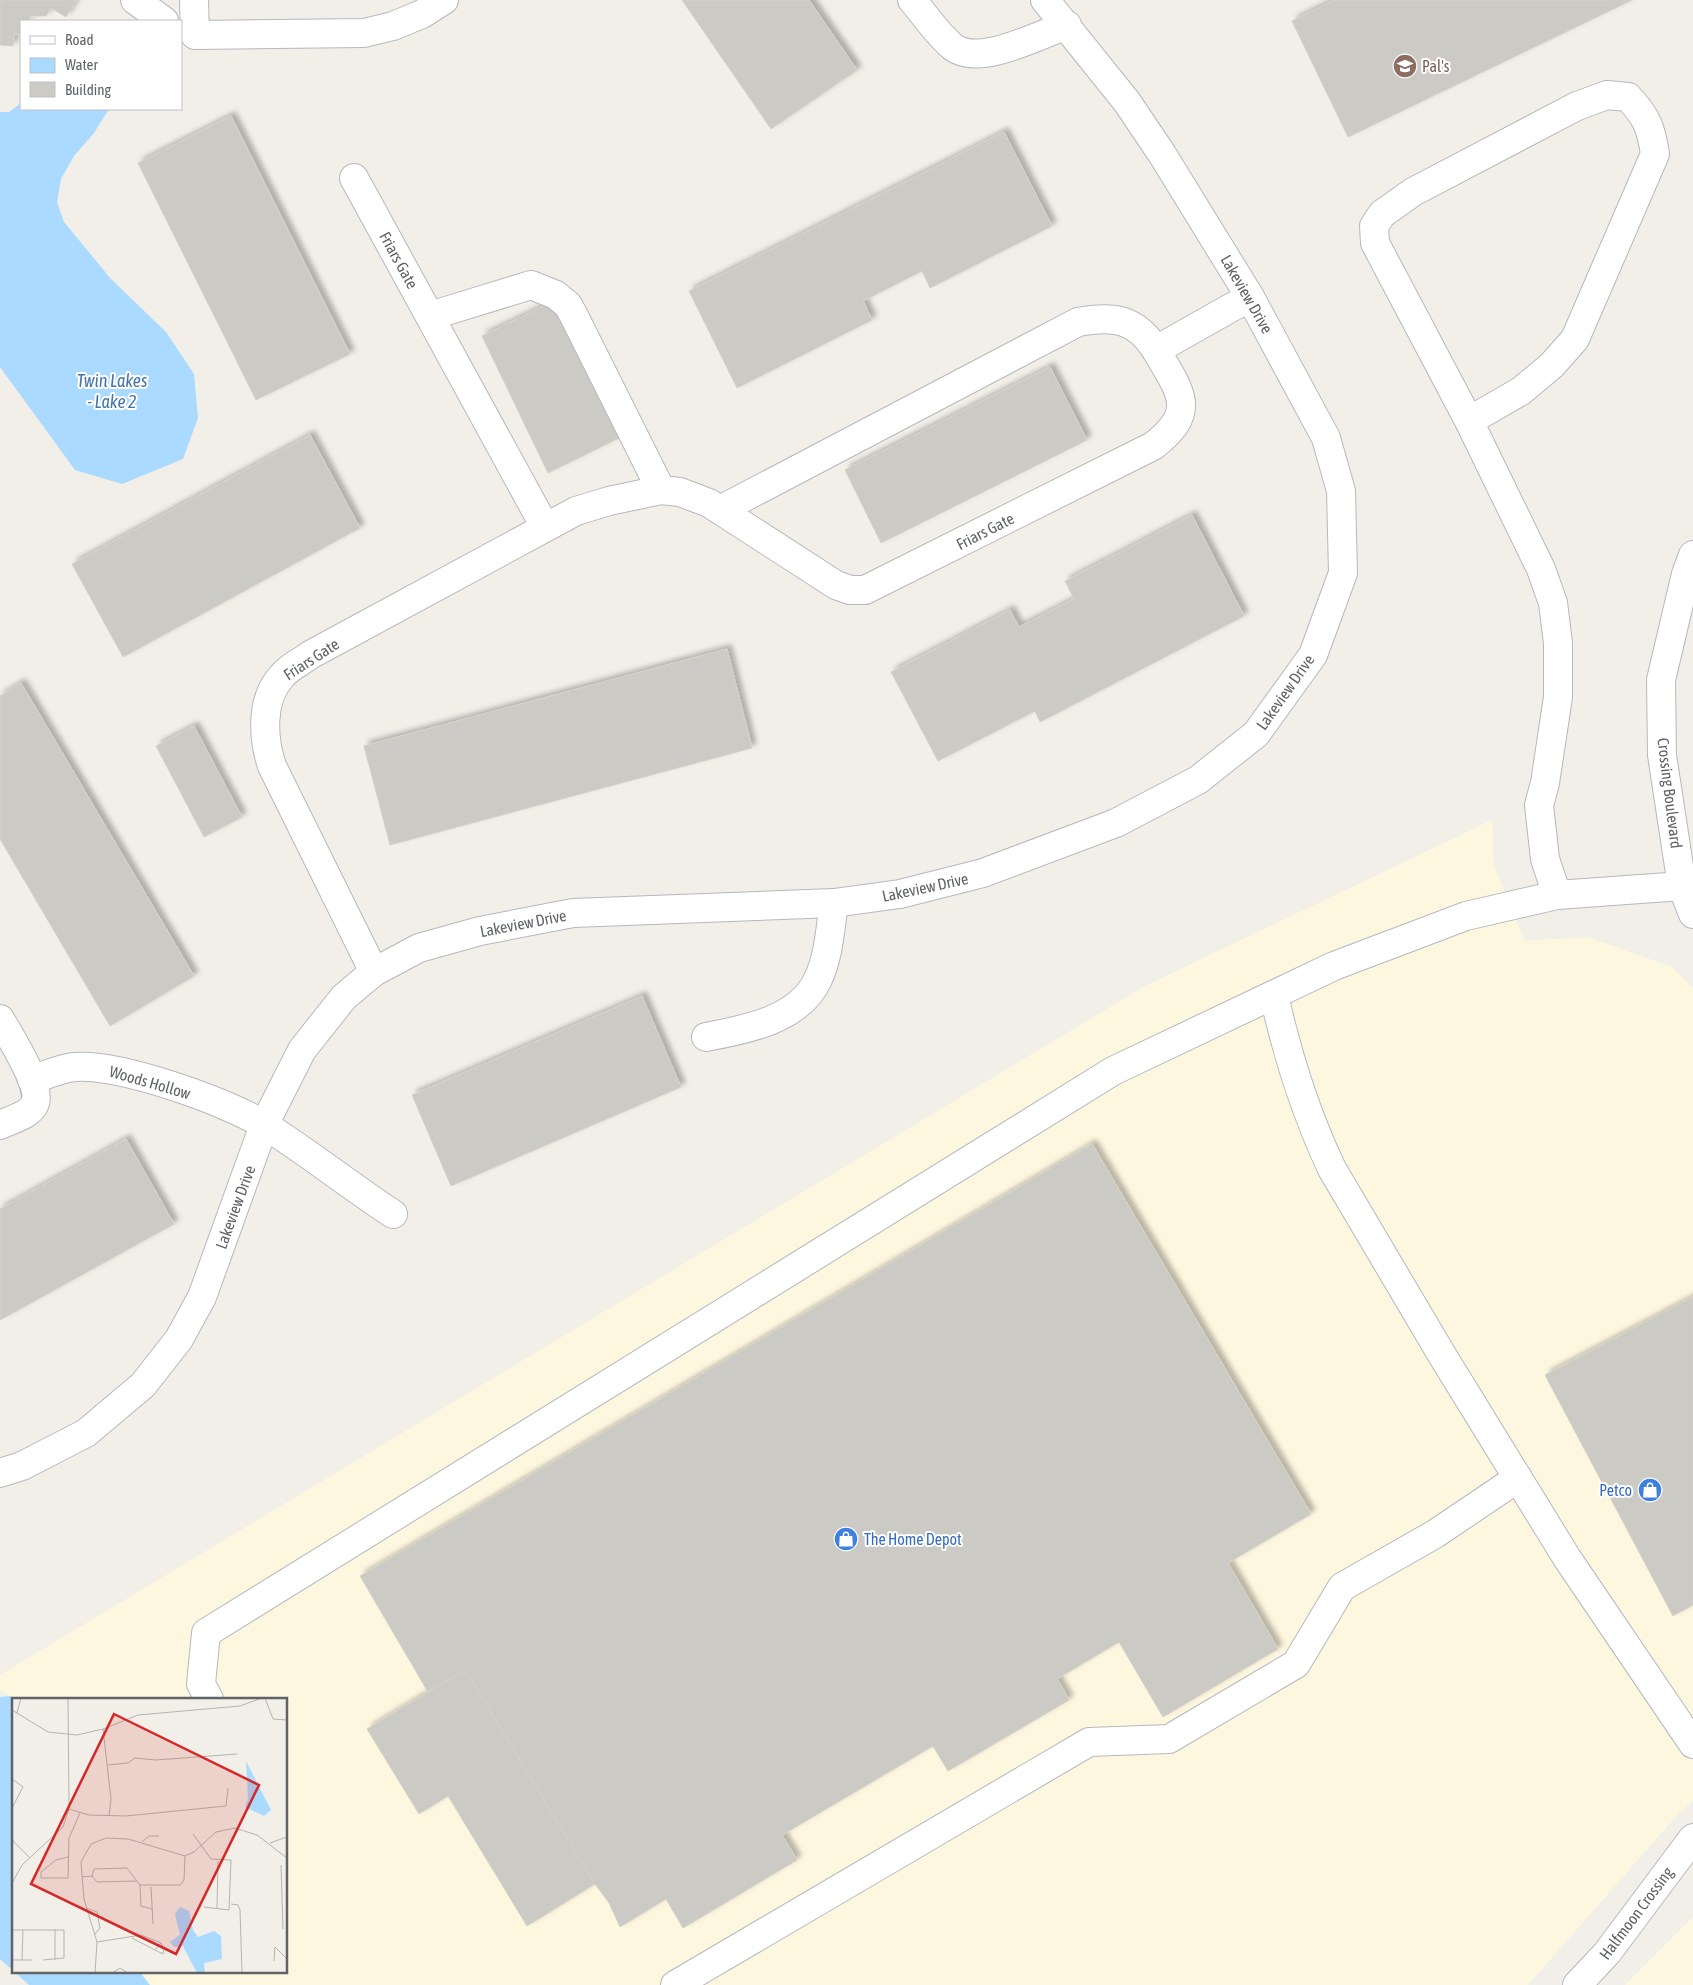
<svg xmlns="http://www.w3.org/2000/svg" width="1693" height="1985" font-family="'Asap Condensed',sans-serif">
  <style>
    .commercial { fill: #fef7e0 }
    .water { fill: #aadaff }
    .building { fill: #cccac5; stroke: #d6d1c6; filter: url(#shadow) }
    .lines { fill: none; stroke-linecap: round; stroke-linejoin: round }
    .minor-casing { stroke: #b5b8bc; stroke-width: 30 }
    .minor { stroke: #fff; stroke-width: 28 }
    .labels { text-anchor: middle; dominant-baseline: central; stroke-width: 4; stroke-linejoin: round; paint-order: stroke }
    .education-label { font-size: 16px; fill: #785e54; stroke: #fff; text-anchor: start }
    .street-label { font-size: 16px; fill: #5f6368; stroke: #fff }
    .shop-label { font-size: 16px; fill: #366cbe; stroke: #fff; text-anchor: end }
    .water-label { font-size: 18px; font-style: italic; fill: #4174aa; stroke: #fff }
    .inset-road { fill: none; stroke: #b3b3b1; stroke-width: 1 }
    .view { fill: #d62828; fill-opacity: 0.15; stroke: #d62828; stroke-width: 2.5 }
    .inset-edge { fill: none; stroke: #5f6368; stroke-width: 2.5 }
  </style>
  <defs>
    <filter id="shadow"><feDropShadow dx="4.5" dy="-4.5" stdDeviation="2.5" flood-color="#0004"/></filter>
  </defs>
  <rect width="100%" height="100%" fill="#f1efe8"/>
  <g class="commercial">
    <polygon points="1492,820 1494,865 1525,941 1588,937 1672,967 1693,988 1693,1801 1679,1813 1528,1985 150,1985 139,1971 286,1971 286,1699 15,1699 0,1690 0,1675 1145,986"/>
    <polygon points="1693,1917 1693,1985 1625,1985"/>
  </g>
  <g class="water">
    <polygon points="21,103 21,109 109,109 94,133 74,156 61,179 57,202 64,222 111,279 166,332 194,374 198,418 183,459 122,484 75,470 0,367 0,112 9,112"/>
    <polygon points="10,1696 15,1699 14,1971 139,1971 150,1985 29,1985 0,1959 0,1697"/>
  </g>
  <g class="building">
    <polygon points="0,0 76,0 66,17 51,8 46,16 30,16 30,21 21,21 21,34 14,34 13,46 0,45"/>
    <polygon points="682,0 809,0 857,70 771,129"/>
    <polygon points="1335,0 1632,0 1348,137 1292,21"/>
    <polygon points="231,116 350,354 256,400 138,163"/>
    <polygon points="1004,132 1052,226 930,288 922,271 863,301 872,320 737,388 689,291"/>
    <polygon points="555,301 621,437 548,473 482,336"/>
    <polygon points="1050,367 1087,440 881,543 845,470"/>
    <polygon points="310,435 360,528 123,657 72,564"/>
    <polygon points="1192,515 1244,616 1040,722 1035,711 938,761 891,672 1010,610 1019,627 1074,599 1065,581"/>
    <polygon points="727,649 752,748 390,845 364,746"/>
    <polygon points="21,683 194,976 110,1026 0,839 0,696"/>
    <polygon points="194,726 242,817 204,837 156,746"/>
    <polygon points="642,996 681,1087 451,1186 412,1095"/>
    <polygon points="126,1139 174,1224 0,1320 0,1209"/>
    <polygon points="1092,1144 1311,1514 1228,1563 1278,1649 1163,1717 1119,1642 1057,1679 1069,1700 948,1771 933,1746 782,1835 797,1860 683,1928 666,1899 620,1927 609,1903 595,1884 465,1670 428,1692 360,1576"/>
    <polygon points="1693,1297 1693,1605 1673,1616 1545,1375"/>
    <polygon points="465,1670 595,1884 527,1926 448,1796 419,1814 367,1729"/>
  </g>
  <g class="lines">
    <g class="minor-casing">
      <g id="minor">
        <polyline points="135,0 164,21"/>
        <polyline points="194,0 195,35 364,33 393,26 422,14 444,0"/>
        <path d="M912,0C925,15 937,34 953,47C979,67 1039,35 1067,25"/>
        <polyline points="354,178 545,527"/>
        <polyline points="430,316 531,285 556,295 568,305 574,316 661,490"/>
        <path d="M1469,421L1521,391L1552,365L1575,339L1655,154C1651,128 1647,117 1628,97L1607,95L1577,106L1413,192L1382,214L1374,226L1375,243L1469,421L1541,569L1553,603L1558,643V697L1545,783L1539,805L1545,859L1557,895"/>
        <path d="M720,510L1078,322C1114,315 1136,319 1156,350L1250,297"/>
        <polyline points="1693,555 1686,574 1661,680 1662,755 1682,886 1693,914"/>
        <path d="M374,972L272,766C263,739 260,699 282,676C289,667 301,662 310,655L576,511L609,501L661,490L680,492L709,503L836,585L850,590H865L1153,446C1199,411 1180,392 1156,350"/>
        <path d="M1274,995C1287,1054 1306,1114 1332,1169L1442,1355L1567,1558L1693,1744"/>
        <path d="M0,1019C9,1035 42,1086 35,1103C31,1115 10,1120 0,1125"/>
        <path d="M706,1037C744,1030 800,1020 818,979C829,956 830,929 834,903"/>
        <path d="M32,1080C46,1075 61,1068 75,1067C118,1063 229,1102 266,1126C309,1153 350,1186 393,1214"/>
        <polyline points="0,1473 22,1466 86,1433 143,1385 179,1339 202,1297 264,1125 302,1050 344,997 374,972 419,948 480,931 573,913 834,903 900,894 983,873 1116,823 1198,780 1256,734 1313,655 1343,573 1341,491 1326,438 1250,297 1162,154 1127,102 1045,0"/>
        <polyline points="209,1699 201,1684 206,1633 1113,1071 1334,966 1466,916 1557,895 1682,886"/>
        <polyline points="675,1985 1089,1742 1169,1739 1296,1664 1342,1587 1435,1534 1518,1478"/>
        <polyline points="1577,1985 1607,1953 1693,1838"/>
      </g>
    </g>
    <use href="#minor" class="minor"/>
  </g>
  <defs>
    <g id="school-disc" transform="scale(1.25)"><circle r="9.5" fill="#8d6e63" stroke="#fff"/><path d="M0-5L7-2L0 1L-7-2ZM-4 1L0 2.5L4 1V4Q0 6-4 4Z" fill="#fff"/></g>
    <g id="shop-disc" transform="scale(1.25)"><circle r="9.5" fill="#3f7fe0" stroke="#fff"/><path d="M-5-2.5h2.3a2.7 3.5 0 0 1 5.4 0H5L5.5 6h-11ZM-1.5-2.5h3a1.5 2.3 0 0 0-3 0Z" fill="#fff"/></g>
  </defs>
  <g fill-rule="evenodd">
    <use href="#school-disc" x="1405" y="66"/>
    <use href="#shop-disc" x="1650" y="1490"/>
    <use href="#shop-disc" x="846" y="1539"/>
  </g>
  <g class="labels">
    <g class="education-label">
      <text x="1422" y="66">Pal's</text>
    </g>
    <g class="street-label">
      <text transform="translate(399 260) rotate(61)">Friars Gate</text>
      <text transform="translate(1247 294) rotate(60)">Lakeview Drive</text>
      <text transform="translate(985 531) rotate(-27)">Friars Gate</text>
      <text transform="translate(311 659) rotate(-33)">Friars Gate</text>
      <text transform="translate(1285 692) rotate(-55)">Lakeview Drive</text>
      <text transform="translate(1670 793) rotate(83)">Crossing Boulevard</text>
      <text transform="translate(925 887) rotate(-12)">Lakeview Drive</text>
      <text transform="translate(523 923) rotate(-11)">Lakeview Drive</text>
      <text transform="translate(150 1082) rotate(16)">Woods Hollow</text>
      <text transform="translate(235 1207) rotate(-70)">Lakeview Drive</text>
      <text transform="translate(1636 1913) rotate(-53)">Halfmoon Crossing</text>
    </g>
    <g class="shop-label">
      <text x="1632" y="1490">Petco</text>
      <text x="864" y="1539" text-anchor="start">The Home Depot</text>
    </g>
    <g class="water-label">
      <text x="112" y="380">Twin Lakes<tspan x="112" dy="21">- Lake 2</tspan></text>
    </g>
  </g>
  <g transform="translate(12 1698)">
    <rect width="275" height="275" fill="#f1efe8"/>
    <path d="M234,63L259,112L252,118L233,109L236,100ZM168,209L177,213L181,232L186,239L202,233L209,238L210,261L192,265L193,275H185L171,248L162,249L158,244L168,237L163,216Z" fill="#aadaff"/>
    <path class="inset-road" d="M253,0L261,21L275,22M0,12L36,34L65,37L91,31L126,17L228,8L250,0M5,15L9,0M91,31L99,101L97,118M96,67L116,65L123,60L144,62L225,56M0,81L11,89L0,110M57,111L77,117L114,118L214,108L216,90M181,136L199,161L219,162L217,212L192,209M0,142L18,160M130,144L137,138H147M258,145L275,139M56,159L44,162L29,174V180H56L57,140L68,115M269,167L271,231M80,178L82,171L115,170L128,187H168L172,182L173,158M70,179L80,178L85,184L124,183M0,185L10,167L51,129L57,111L56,0M128,187L129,208L140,211M139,189L141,226M219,206L226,207L228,212L230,275M74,210L85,214L88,230L83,236M205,211L206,163M43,231V262M0,232H52V260L31,262M85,244L129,237L149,245L143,252L120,240M143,252L151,256L152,251L149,245M0,262H20M10,262L11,232M262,263L263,249L275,261M83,275L85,244L72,201L69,164L79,146L94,140L116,141L173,158L182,154L204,134L223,130L245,137L275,160M100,275L108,270L116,275"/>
    <path class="view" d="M102,16L247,87L164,256L19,186Z"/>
    <rect width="275" height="275" class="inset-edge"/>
  </g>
  <rect x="20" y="20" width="162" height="90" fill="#ffffff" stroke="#bfc1c3"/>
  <rect x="30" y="36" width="25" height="8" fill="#ffffff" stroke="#bfc1c3"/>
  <text x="65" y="45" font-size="15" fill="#5f6368">Road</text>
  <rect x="30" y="58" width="25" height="15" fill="#aadaff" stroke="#bfc1c3"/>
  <text x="65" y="70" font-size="15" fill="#5f6368">Water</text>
  <rect x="30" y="82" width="25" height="15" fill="#cccac5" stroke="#bfc1c3"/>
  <text x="65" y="95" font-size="15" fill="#5f6368">Building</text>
</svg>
